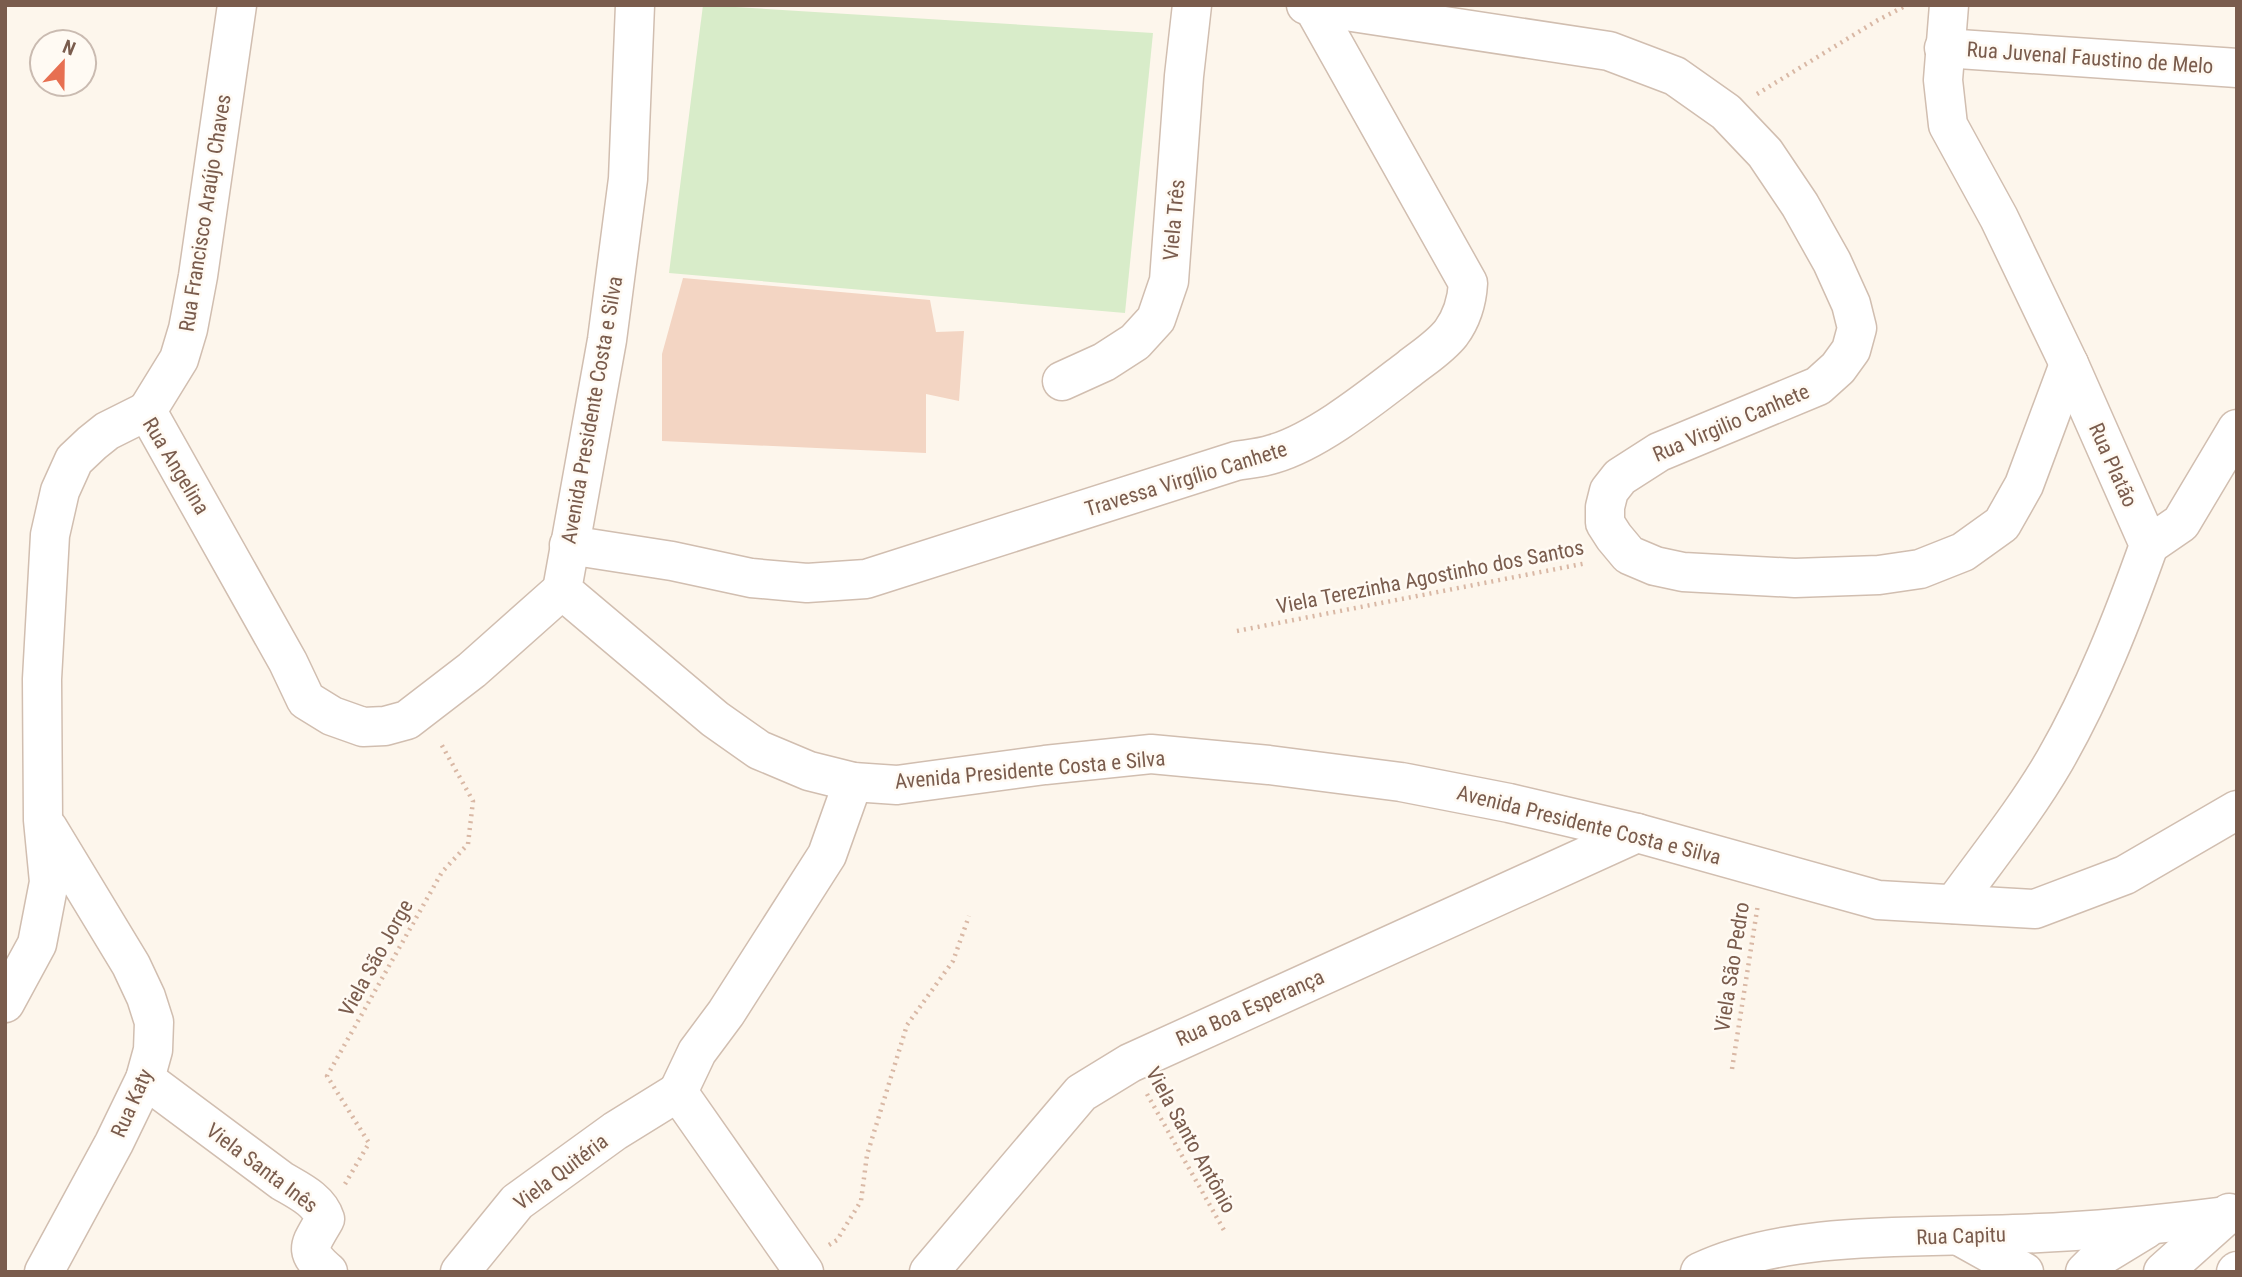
<svg xmlns="http://www.w3.org/2000/svg" width="2242" height="1277" font-family="'Roboto Condensed',sans-serif">
  <style>
    .green { fill: #d8ecc9 }
    .building { fill: #f3d5c3 }
    .lines { fill: none; stroke-linecap: round; stroke-linejoin: round }
    .minor-casing { stroke: #d1beb0; stroke-width: 41 }
    .path { stroke: #d9b8a5; stroke-width: 4.5; stroke-dasharray: 2 5; stroke-linecap: butt }
    .minor { stroke: #fff; stroke-width: 38 }
    .labels { text-anchor: middle; dominant-baseline: central; stroke-width: 5; stroke-linejoin: round; paint-order: stroke }
    .street-label { font-size: 21px; fill: #7a5c4d; stroke: #fffaf3 }
  </style>
  <rect width="100%" height="100%" fill="#fdf6ec"/>
  <polygon class="green" points="703,5 1153,33 1125,313 669,273"/>
  <polygon class="building" points="683,278 930,300 936,332 964,331 959,401 926,394 926,453 662,441 662,354"/>
  <g class="lines">
    <g class="minor-casing">
      <g id="minor">
        <polyline points="635,5 628,179 607,340 562,590 715,719 759,750 809,771 853,782 897,785 1045,765 1151,754 1269,765 1401,782 1509,803 1637,833 1878,900 2035,909 2125,875 2237,810"/>
        <polyline points="1306,5 1609,51 1675,76 1726,112 1765,153 1800,205 1832,262 1851,304 1857,328 1851,350 1838,368 1818,386 1659,452 1620,477 1609,491 1605,507 1605,523 1614,537 1629,555 1655,566 1683,572 1795,578 1879,575 1920,569 1963,552 2002,524 2024,485 2069,364"/>
        <path d="M1949,5L1943,80L1948,125L1999,218L2069,364L2149,545C2123,618 2094,692 2055,760C2026,810 1988,857 1954,904"/>
        <polyline points="1944,48 2237,68"/>
        <polyline points="1062,381 1104,362 1135,342 1156,319 1169,281 1184,76 1192,5"/>
        <polyline points="147,411 179,359 188,329 198,276 237,5"/>
        <path d="M569,545L672,561L751,578L807,583L866,579L1236,461C1248,459 1261,458 1273,454C1318,441 1372,397 1410,368C1424,357 1440,347 1451,333C1462,318 1467,301 1468,283L1313,7"/>
        <polyline points="2149,545 2181,523 2237,429"/>
        <polyline points="5,1003 37,944 49,882 43,820 42,679 50,535 60,491 74,460 92,443 107,431 147,411 288,662 306,700 332,716 363,727 385,726 407,720 472,670 562,590"/>
        <path d="M145,1079L282,1181C299,1191 319,1200 325,1219C310,1246 302,1250 328,1272"/>
        <polyline points="1961,1237 2024,1272"/>
        <polyline points="44,1272 114,1143 145,1079 153,1050 154,1022 146,997 131,965 48,828"/>
        <polyline points="460,1272 517,1202 615,1131 678,1092"/>
        <polyline points="804,1272 678,1092 697,1052 726,1013 827,855 853,782"/>
        <polyline points="929,1272 1081,1093 1130,1063 1637,833"/>
        <path d="M1700,1272C1788,1230 1917,1238 2014,1234C2085,1232 2155,1225 2226,1216"/>
        <polyline points="2085,1272 2100,1257 2146,1229"/>
        <polyline points="2163,1272 2229,1213"/>
        <polyline points="2236,1272 2237,1271"/>
      </g>
    </g>
    <g class="path">
      <polyline points="1757,94 1878,20 1907,5"/>
      <polyline points="1237,631 1587,563"/>
      <polyline points="1732,1069 1758,904"/>
      <polyline points="1147,1094 1225,1232"/>
      <polyline points="345,1184 369,1143 327,1076 442,872 468,844 473,801 440,742"/>
      <polyline points="829,1245 837,1240 861,1201 867,1155 907,1025 953,961 969,916"/>
    </g>
    <use href="#minor" class="minor"/>
  </g>
  <g class="labels">
    <g class="street-label">
      <text transform="translate(2090 58) rotate(4)">Rua Juvenal Faustino de Melo</text>
      <text transform="translate(205 213) rotate(-81)">Rua Francisco Araújo Chaves</text>
      <text transform="translate(1174 220) rotate(-85)">Viela Três</text>
      <text transform="translate(592 410) rotate(-80)">Avenida Presidente Costa e Silva</text>
      <text transform="translate(1731 423) rotate(-23)">Rua Virgilio Canhete</text>
      <text transform="translate(2113 465) rotate(66)">Rua Platão</text>
      <text transform="translate(176 466) rotate(59)">Rua Angelina</text>
      <text transform="translate(1186 479) rotate(-17)">Travessa Virgílio Canhete</text>
      <text transform="translate(1430 577) rotate(-11)">Viela Terezinha Agostinho dos Santos</text>
      <text transform="translate(1030 770) rotate(-5)">Avenida Presidente Costa e Silva</text>
      <text transform="translate(1589 825) rotate(14)">Avenida Presidente Costa e Silva</text>
      <text transform="translate(376 958) rotate(-61)">Viela São Jorge</text>
      <text transform="translate(1732 967) rotate(-81)">Viela São Pedro</text>
      <text transform="translate(1250 1008) rotate(-24)">Rua Boa Esperança</text>
      <text transform="translate(132 1103) rotate(-66)">Rua Katy</text>
      <text transform="translate(1191 1140) rotate(61)">Viela Santo Antônio</text>
      <text transform="translate(262 1168) rotate(37)">Viela Santa Inês</text>
      <text transform="translate(561 1172) rotate(-37)">Viela Quitéria</text>
      <text transform="translate(1961 1236) rotate(-2)">Rua Capitu</text>
    </g>
  </g>
  <rect width="2242" height="1277" fill="none" stroke="#7a5c4d" stroke-width="14"/>
  <g transform="translate(63 63) rotate(22)"><circle r="33" fill="#fffaf3" stroke="#cabbb1" stroke-width="2"/>
  <path d="M0-5L12 26L0 18L-12 26Z" fill="#e76f51"/>
  <text y="-10" font-size="19" font-weight="bold" text-anchor="middle" fill="#7a5c4d">N</text>
  </g>
</svg>
